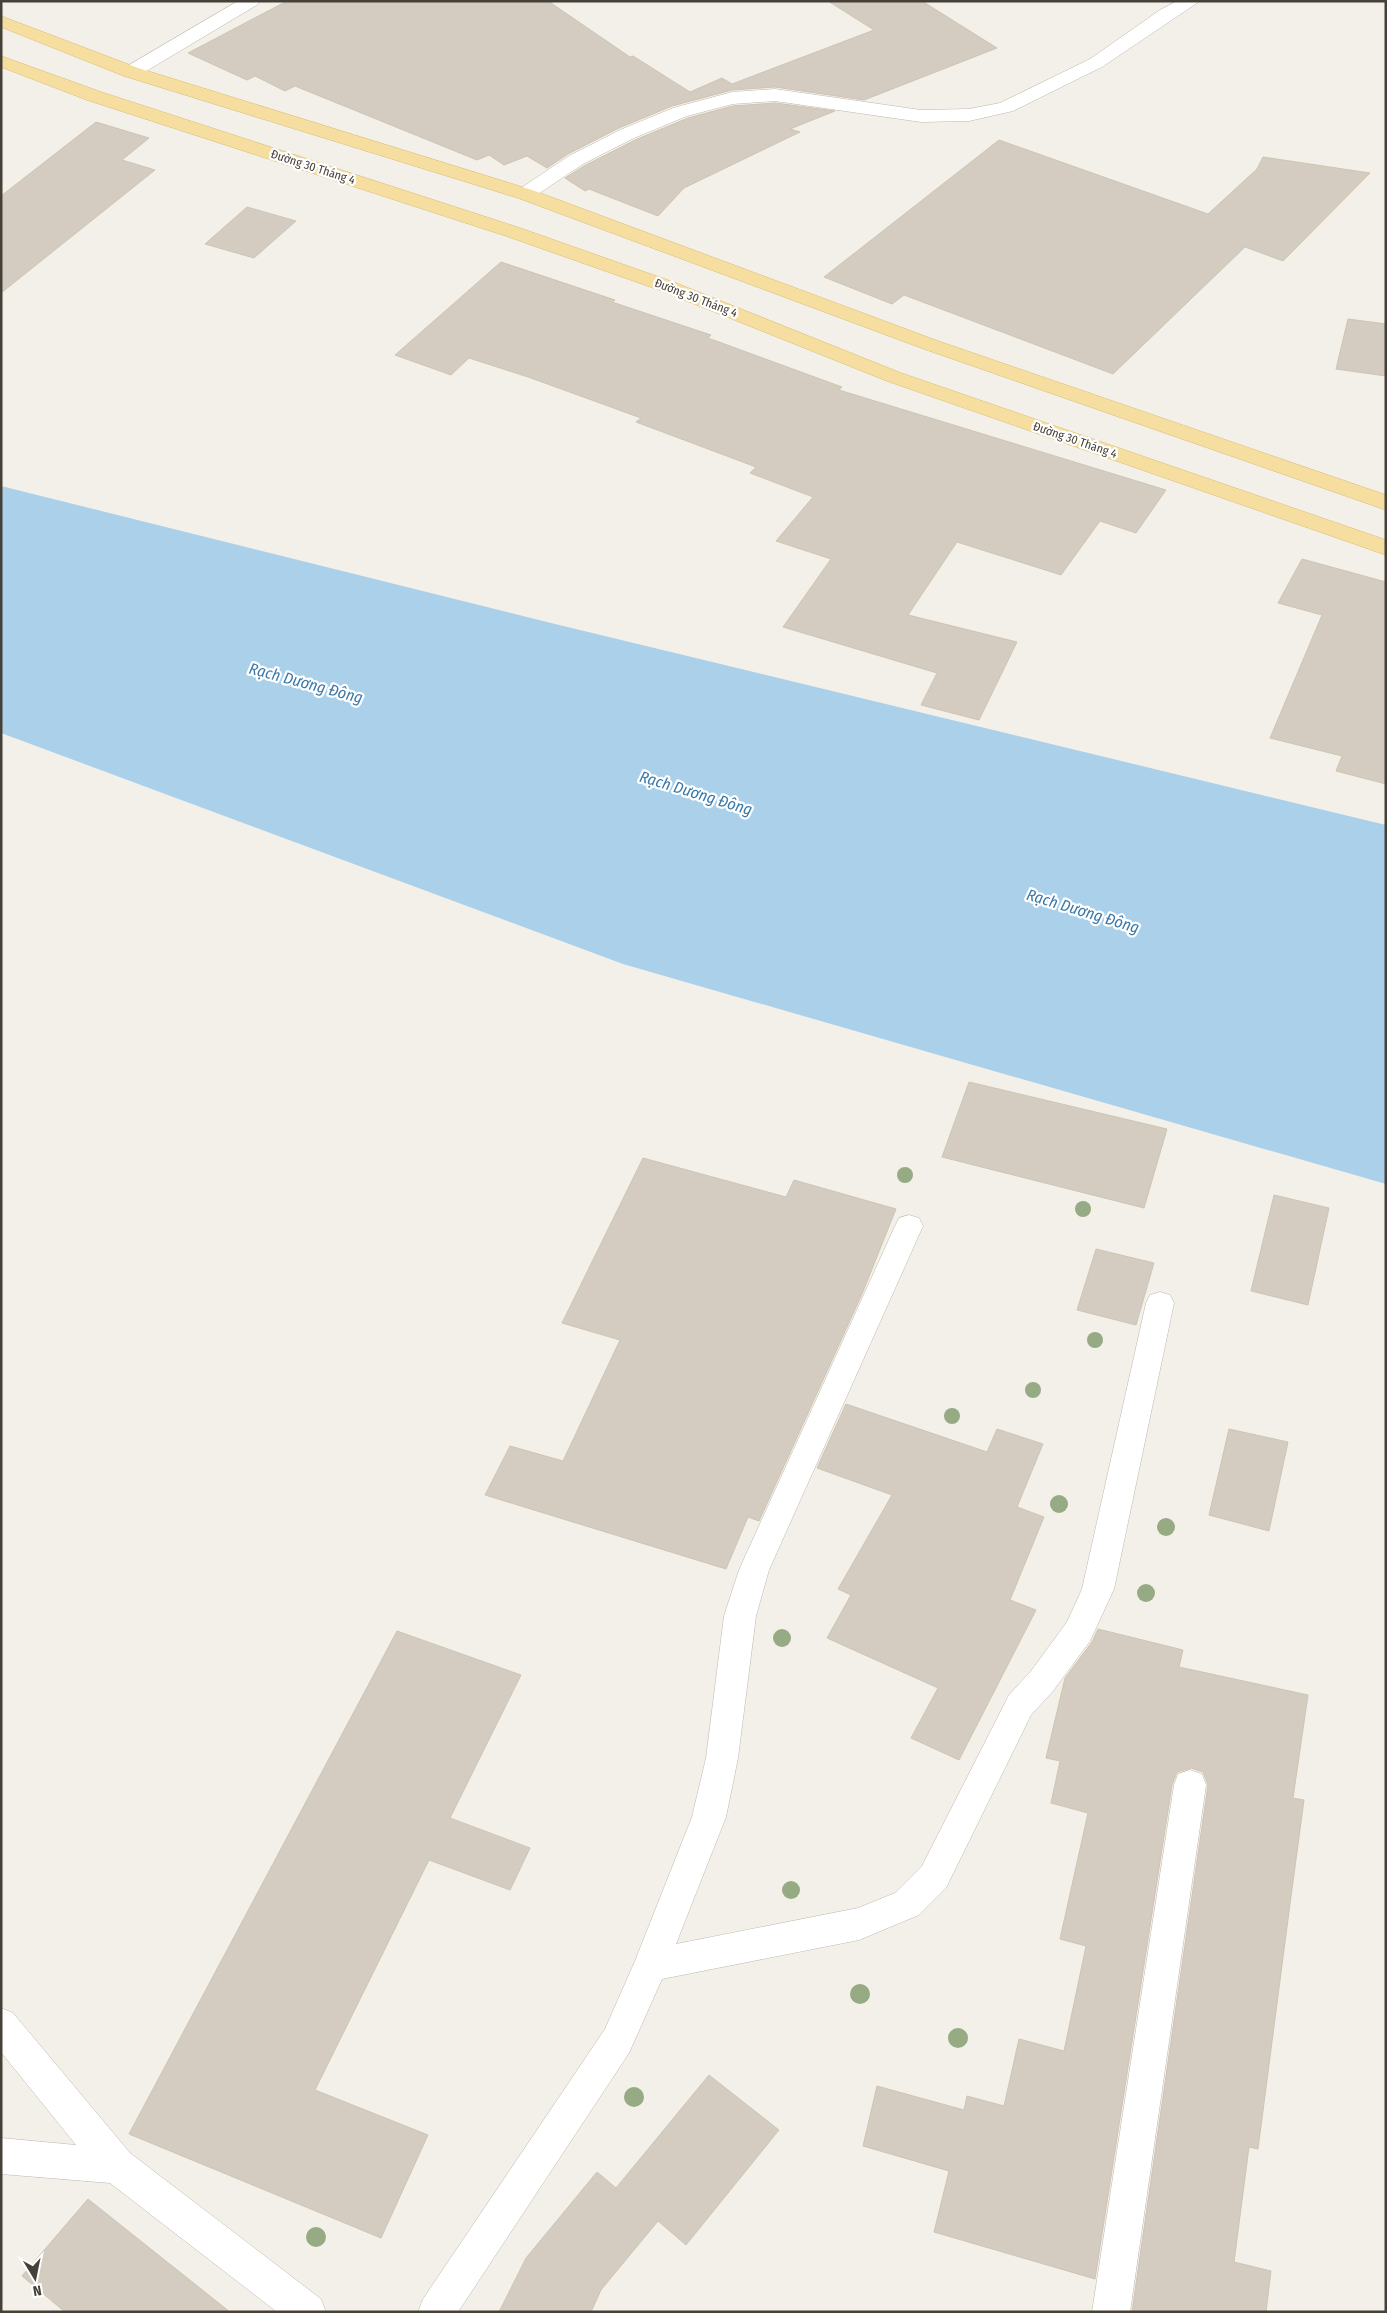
<svg xmlns="http://www.w3.org/2000/svg" width="1387" height="2313" font-family="'Fira Sans Condensed',sans-serif">
  <style>
    .water { fill: #abd0ea }
    .building { fill: #d4ccc0; stroke: #cec4b3 }
    .lines { fill: none; stroke-linecap: round; stroke-linejoin: round }
    .lane-casing { stroke: #beb8ad; stroke-width: 1 }
    .street-casing { stroke: #beb8ad; stroke-width: 1 }
    .primary-casing { stroke: #dabb71; stroke-width: 1 }
    .lane { fill: #fff; fill-rule: evenodd }
    .street { fill: #fff; fill-rule: evenodd }
    .primary { fill: #f6dea0; fill-rule: evenodd }
    .tree { fill: #96ab83 }
    .labels { text-anchor: middle; dominant-baseline: central; stroke-width: 4.5; stroke-linejoin: round; paint-order: stroke }
    .far-street-label { font-size: 12px; fill: #464138; stroke: #fff }
    .water-label { font-size: 16px; font-style: italic; fill: #3a79a9; stroke: #fff }
  </style>
  <rect width="100%" height="100%" fill="#f3f0e9"/>
  <polygon class="water" points="1,486 551,623 1386,825 1386,1184 623,964 1,733"/>
  <g class="building">
    <polygon points="287,1 548,1 630,57 633,56 690,92 722,78 732,84 874,30 828,1 922,1 997,48 864,100 775,87 732,90 672,106 619,128 568,154 547,168 527,156 504,165 489,155 477,160 295,86 285,91 255,76 247,80 188,53"/>
    <polygon points="775,103 835,111 790,129 800,132 684,188 658,216 589,189 585,191 565,178 584,166 635,140 688,118 733,106"/>
    <polygon points="96,122 149,138 122,160 155,170 1,293 1,196"/>
    <polygon points="999,140 1208,214 1257,169 1263,157 1370,173 1283,261 1245,247 1113,374 904,295 892,304 824,277"/>
    <polygon points="247,207 296,221 254,258 205,244"/>
    <polygon points="501,262 615,300 612,302 711,335 708,338 842,387 839,390 1166,490 1136,533 1100,521 1061,575 957,542 908,615 1017,642 979,720 921,705 937,673 783,627 831,559 776,541 813,497 750,473 756,467 636,422 641,418 531,378 469,358 451,375 395,355"/>
    <polygon points="1348,319 1386,324 1386,376 1336,369"/>
    <polygon points="1302,559 1386,582 1386,784 1336,771 1342,756 1270,738 1322,615 1278,603"/>
    <polygon points="969,1082 1167,1129 1144,1208 942,1157"/>
    <polygon points="643,1158 786,1197 794,1180 896,1209 862,1294 759,1521 748,1517 726,1569 485,1495 510,1446 563,1461 620,1340 562,1323"/>
    <polygon points="1274,1195 1329,1208 1308,1305 1251,1291"/>
    <polygon points="1096,1249 1154,1263 1136,1325 1077,1310"/>
    <polygon points="846,1404 987,1452 997,1429 1043,1444 1017,1507 1044,1517 1010,1600 1036,1610 959,1760 911,1738 938,1688 827,1638 851,1595 838,1589 892,1495 817,1468"/>
    <polygon points="1229,1429 1288,1442 1269,1531 1209,1515"/>
    <polygon points="1098,1629 1183,1650 1179,1667 1308,1695 1293,1798 1304,1800 1290,1904 1258,2149 1249,2147 1234,2262 1271,2271 1266,2312 1132,2312 1208,1785 1203,1772 1191,1768 1177,1772 1172,1785 1095,2279 934,2232 949,2171 863,2146 877,2086 964,2110 967,2096 1004,2106 1019,2039 1064,2051 1086,1946 1060,1939 1088,1813 1051,1803 1060,1761 1046,1758 1065,1678 1092,1642"/>
    <polygon points="397,1631 521,1675 450,1818 530,1848 510,1890 429,1860 315,2090 428,2135 381,2238 129,2134"/>
    <polygon points="709,2075 779,2130 686,2245 658,2221 601,2290 591,2312 499,2312 526,2258 597,2172 616,2188"/>
    <polygon points="88,2199 230,2312 65,2312 22,2276"/>
  </g>
  <g class="lines">
    <g class="lane-casing">
      <polygon id="lane" points="238,1 260,1 257,5 138,76 124,76 122,72 124,68"/>
    </g>
    <g class="street-casing">
      <g id="street">
        <polygon points="1177,1 1200,1 1102,67 1013,111 969,121 921,122 775,101 733,104 687,116 634,138 583,164 532,198 525,200 518,198 515,194 518,190 569,156 620,130 673,108 732,92 775,89 921,110 969,109 1000,103 1090,59 1160,10"/>
        <polygon points="909,1215 919,1218 923,1226 769,1570 756,1616 738,1758 726,1817 676,1944 858,1908 895,1893 922,1866 1009,1695 1031,1671 1067,1622 1082,1589 1146,1303 1150,1295 1160,1292 1170,1295 1174,1303 1114,1589 1090,1641 1053,1691 1031,1715 946,1888 919,1915 859,1940 662,1979 629,2053 458,2312 418,2312 423,2299 605,2029 635,1961 692,1817 706,1758 724,1616 739,1570 895,1226 899,1218"/>
        <polygon points="1190,1770 1202,1774 1206,1785 1130,2312 1092,2312 1174,1785 1178,1774"/>
        <polygon points="1,2008 13,2013 130,2153 321,2299 326,2312 277,2312 110,2183 1,2174 1,2138 76,2145 1,2052"/>
      </g>
    </g>
    <g class="primary-casing">
      <g id="primary">
        <polygon points="1,16 138,68 532,190 938,341 1386,495 1386,510 924,349 518,198 124,76 1,27"/>
        <polygon points="1,56 101,92 520,228 676,283 901,373 1386,540 1386,555 887,381 662,291 506,236 87,100 1,67"/>
      </g>
    </g>
    <use href="#lane" class="lane"/>
    <use href="#street" class="street"/>
    <use href="#primary" class="primary"/>
  </g>
  <g class="tree">
    <circle cx="905" cy="1175" r="8"/>
    <circle cx="1083" cy="1209" r="8"/>
    <circle cx="1095" cy="1340" r="8"/>
    <circle cx="1033" cy="1390" r="8"/>
    <circle cx="952" cy="1416" r="8"/>
    <circle cx="1059" cy="1504" r="9"/>
    <circle cx="1166" cy="1527" r="9"/>
    <circle cx="1146" cy="1593" r="9"/>
    <circle cx="782" cy="1638" r="9"/>
    <circle cx="791" cy="1890" r="9"/>
    <circle cx="860" cy="1994" r="10"/>
    <circle cx="958" cy="2038" r="10"/>
    <circle cx="634" cy="2097" r="10"/>
    <circle cx="316" cy="2237" r="10"/>
  </g>
  <g class="labels">
    <g class="far-street-label">
      <text transform="translate(313 167) rotate(18)">Đường 30 Tháng 4</text>
      <text transform="translate(696 298) rotate(21)">Đường 30 Tháng 4</text>
      <text transform="translate(1075 440) rotate(19)">Đường 30 Tháng 4</text>
    </g>
    <g class="water-label">
      <text transform="translate(306 683) rotate(15)">Rạch Dương Đông</text>
      <text transform="translate(696 793) rotate(17)">Rạch Dương Đông</text>
      <text transform="translate(1083 911) rotate(17)">Rạch Dương Đông</text>
    </g>
  </g>
  <rect width="1387" height="2313" fill="none" stroke="#464138" stroke-width="5"/>
  <g transform="translate(35 2278) rotate(170)" stroke="#ffffff" stroke-width="4" paint-order="stroke">
  <path d="M0-4L9 19L0 12L-9 19Z" fill="#464138"/>
  <text y="-8" font-size="14" font-weight="bold" text-anchor="middle" fill="#464138">N</text>
  </g>
</svg>
